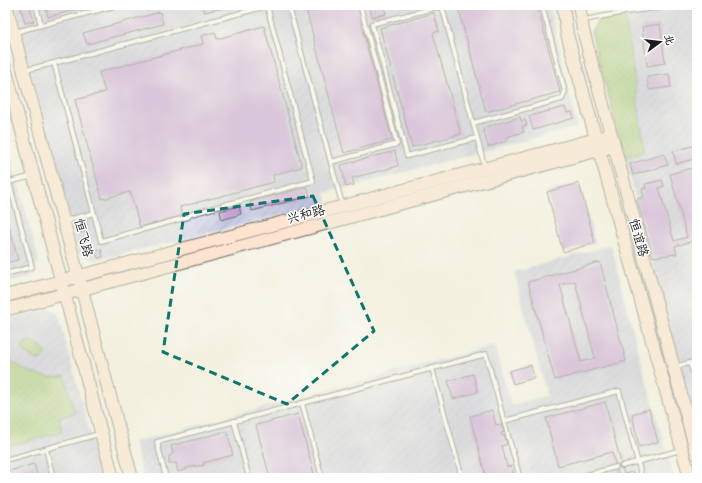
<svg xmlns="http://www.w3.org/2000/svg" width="702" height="483" font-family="'Indie Flower','LXGW WenKai TC',sans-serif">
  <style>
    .industrial { fill: url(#industrial-furrows) }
    .grass { fill: url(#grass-dots); stroke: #5c7046 }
    .building { fill: #be96d7; fill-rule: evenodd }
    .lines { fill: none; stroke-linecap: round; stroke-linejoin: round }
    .service-casing { stroke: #676660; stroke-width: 6 }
    .secondary-casing { stroke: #676660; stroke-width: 14 }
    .service { stroke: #fff; stroke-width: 4 }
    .secondary { stroke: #fde4d1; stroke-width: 12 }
    .marked { fill: none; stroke: #0f766e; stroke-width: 3; stroke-dasharray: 8 5; stroke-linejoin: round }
    .labels { text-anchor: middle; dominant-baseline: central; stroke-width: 3; stroke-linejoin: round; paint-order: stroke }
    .street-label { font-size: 13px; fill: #1c1c1c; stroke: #fff }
  </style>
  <defs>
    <pattern id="industrial-furrows" width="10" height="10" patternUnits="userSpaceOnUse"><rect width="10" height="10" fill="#bfc2dd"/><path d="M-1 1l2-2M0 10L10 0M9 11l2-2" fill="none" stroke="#a4a6bd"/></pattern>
    <pattern id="grass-dots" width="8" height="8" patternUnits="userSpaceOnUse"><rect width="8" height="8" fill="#9cc470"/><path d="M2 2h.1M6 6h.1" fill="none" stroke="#86a860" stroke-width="1.8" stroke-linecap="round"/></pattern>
  </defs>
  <rect width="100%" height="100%" fill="#fff"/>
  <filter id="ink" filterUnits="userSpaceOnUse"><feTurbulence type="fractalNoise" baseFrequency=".025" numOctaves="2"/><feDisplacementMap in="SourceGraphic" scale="8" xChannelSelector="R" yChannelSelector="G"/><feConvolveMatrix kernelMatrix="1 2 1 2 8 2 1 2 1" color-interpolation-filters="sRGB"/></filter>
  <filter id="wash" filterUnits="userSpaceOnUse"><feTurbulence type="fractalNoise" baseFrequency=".012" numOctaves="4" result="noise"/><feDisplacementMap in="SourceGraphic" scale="16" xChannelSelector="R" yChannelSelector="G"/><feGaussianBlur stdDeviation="0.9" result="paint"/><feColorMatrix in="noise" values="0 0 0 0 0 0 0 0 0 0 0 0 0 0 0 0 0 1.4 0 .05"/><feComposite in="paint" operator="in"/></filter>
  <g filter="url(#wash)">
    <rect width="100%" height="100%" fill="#f3f0df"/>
    <g class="industrial">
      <polygon points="13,5 549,5 577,127 325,193 328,204 97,260 79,254"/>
      <polygon points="623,5 697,5 697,432 625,157 645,151"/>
      <polygon points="5,138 39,260 32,276 5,283"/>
      <polygon points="611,245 643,369 674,478 143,478 134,442 495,345 511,405 547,396 514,272"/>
      <polygon points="50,308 58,313 102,478 5,478 5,319"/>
    </g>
    <g class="grass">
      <polygon points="625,17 645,151 625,157 591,32 598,20"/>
      <polygon points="29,341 40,345 45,351 44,358 36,360 24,352 22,345"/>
      <path d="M5,355C20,370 44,381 65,376L75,413L59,418L62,432L5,447Z"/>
    </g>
    <g id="blocks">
      <g class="building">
        <polygon points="20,5 29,5 34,21 25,23"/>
        <polygon points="45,5 93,5 48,17"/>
        <polygon points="203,5 232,5 232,6 204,12"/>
        <polygon points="319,5 359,5 366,31 363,32 392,140 344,153 306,9"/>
        <polygon points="369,5 384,5 386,14 372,17"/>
        <polygon points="465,5 537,5 560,92 486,112 458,7"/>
        <polygon points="160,12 163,24 87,44 83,33"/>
        <polygon points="434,13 439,31 433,33 461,134 412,147 380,28"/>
        <polygon points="660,24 665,63 647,66 642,27"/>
        <polygon points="264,26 302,167 273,175 274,182 180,207 182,216 140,227 130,192 102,199 75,100 105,92 99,72 203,44 201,36 215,32 217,39"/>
        <polygon points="669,74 671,87 649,90 647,77"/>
        <polygon points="565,107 567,113 572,112 574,118 533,130 529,116"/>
        <polygon points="520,117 521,121 525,120 527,125 522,127 524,132 506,137 507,141 488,147 483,128"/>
        <polygon points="697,145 697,158 676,164 673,151"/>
        <polygon points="395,151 398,166 352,178 354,185 346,187 341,165"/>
        <polygon points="664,154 668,165 633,175 630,164"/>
        <polygon points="695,167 697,174 697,240 675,246 677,254 653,257 637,199 644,197 642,189 646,188 645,184 662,180 664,186 659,188 674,241 687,237 670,174"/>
        <polygon points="579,183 595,243 563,252 547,192"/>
        <polygon points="307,187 310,196 252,211 250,202"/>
        <polygon points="239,206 241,214 222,220 220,211"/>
        <polygon points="5,211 18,260 5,263"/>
        <polygon points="85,222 87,231 81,233 79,224"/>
        <polygon points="101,249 103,257 98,258 95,250"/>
        <path d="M600,262L626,361L555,380L528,282ZM575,281L595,358L581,362L560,285Z"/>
        <polygon points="531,365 534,378 513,384 509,371"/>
        <polygon points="473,374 478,392 453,399 448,381"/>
        <polygon points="605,402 624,474 632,472 634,478 611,478 618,476 612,452 558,466 546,418"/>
        <polygon points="649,409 658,442 639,447 632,414"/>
        <polygon points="492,410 496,425 501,424 504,432 501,433 502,436 504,435 507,444 502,446 507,467 511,466 513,473 510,474 511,478 486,478 470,416"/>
        <polygon points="298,414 315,478 270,478 256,425"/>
        <polygon points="227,431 233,455 203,463 204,465 186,468 187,469 178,472 176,463 169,464 169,456 173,454 171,446"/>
        <polygon points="34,464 38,478 5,478 5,472"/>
      </g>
    </g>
  </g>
  <g filter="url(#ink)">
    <use href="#blocks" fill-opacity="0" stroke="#676660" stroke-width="1"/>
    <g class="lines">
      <g class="service-casing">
        <g id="service">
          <polyline points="36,5 41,25"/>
          <polyline points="295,5 289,7 342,204"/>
          <polyline points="584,20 626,12 678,5"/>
          <polyline points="15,32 118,5"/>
          <polyline points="26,70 54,63"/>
          <polyline points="473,123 562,99 565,92 542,5"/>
          <polyline points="477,138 407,156 372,24 442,6 485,168"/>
          <polyline points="331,162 397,144 360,5"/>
          <polyline points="5,167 9,182 33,176"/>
          <polyline points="5,183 9,182 32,267 5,274"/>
          <polyline points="64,221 94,213 101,241 188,217 191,214 313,181 267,6 54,63 94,213"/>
          <polyline points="690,363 697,387"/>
          <polyline points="674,367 697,361"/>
          <polyline points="432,368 462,478"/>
          <polyline points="302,403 322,478"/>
          <polyline points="234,421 249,478"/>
          <polyline points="504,421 520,478"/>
          <polyline points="46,449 53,478"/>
          <polyline points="5,460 99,434"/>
          <polyline points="622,466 681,450"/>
          <polyline points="166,478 157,442 486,354 504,421 619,391 642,478"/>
          <polyline points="576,478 616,467"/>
        </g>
      </g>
      <g class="secondary-casing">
        <g id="secondary">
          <polyline points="6,5 132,478"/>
          <polyline points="563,5 567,34 690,478"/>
          <polyline points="579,5 583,30 697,454"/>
          <polyline points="5,67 113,478"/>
          <polyline points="5,296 611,135"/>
          <polyline points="5,310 614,146"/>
        </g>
      </g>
      <use href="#service" class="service"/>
      <use href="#secondary" class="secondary"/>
    </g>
  </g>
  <path d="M0 0H702V483H0ZM313,196L374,331L287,404L163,352L184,214Z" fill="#f3f0df" fill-opacity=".55" fill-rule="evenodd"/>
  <path class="marked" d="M313,196L374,331L287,404L163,352L184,214Z"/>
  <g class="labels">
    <g class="street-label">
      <text transform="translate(306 215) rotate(-15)">兴和路</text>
      <text transform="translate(83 238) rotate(75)">恒飞路</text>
      <text transform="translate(638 238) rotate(74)">恒谊路</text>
    </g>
  </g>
  <rect width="702" height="483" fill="none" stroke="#fff" stroke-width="20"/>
  <g transform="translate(660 42) rotate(75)" stroke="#ffffff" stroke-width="3" paint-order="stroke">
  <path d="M0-3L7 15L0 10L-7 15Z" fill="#1c1c1c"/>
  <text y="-6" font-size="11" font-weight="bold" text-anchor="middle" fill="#1c1c1c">北</text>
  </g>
</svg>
